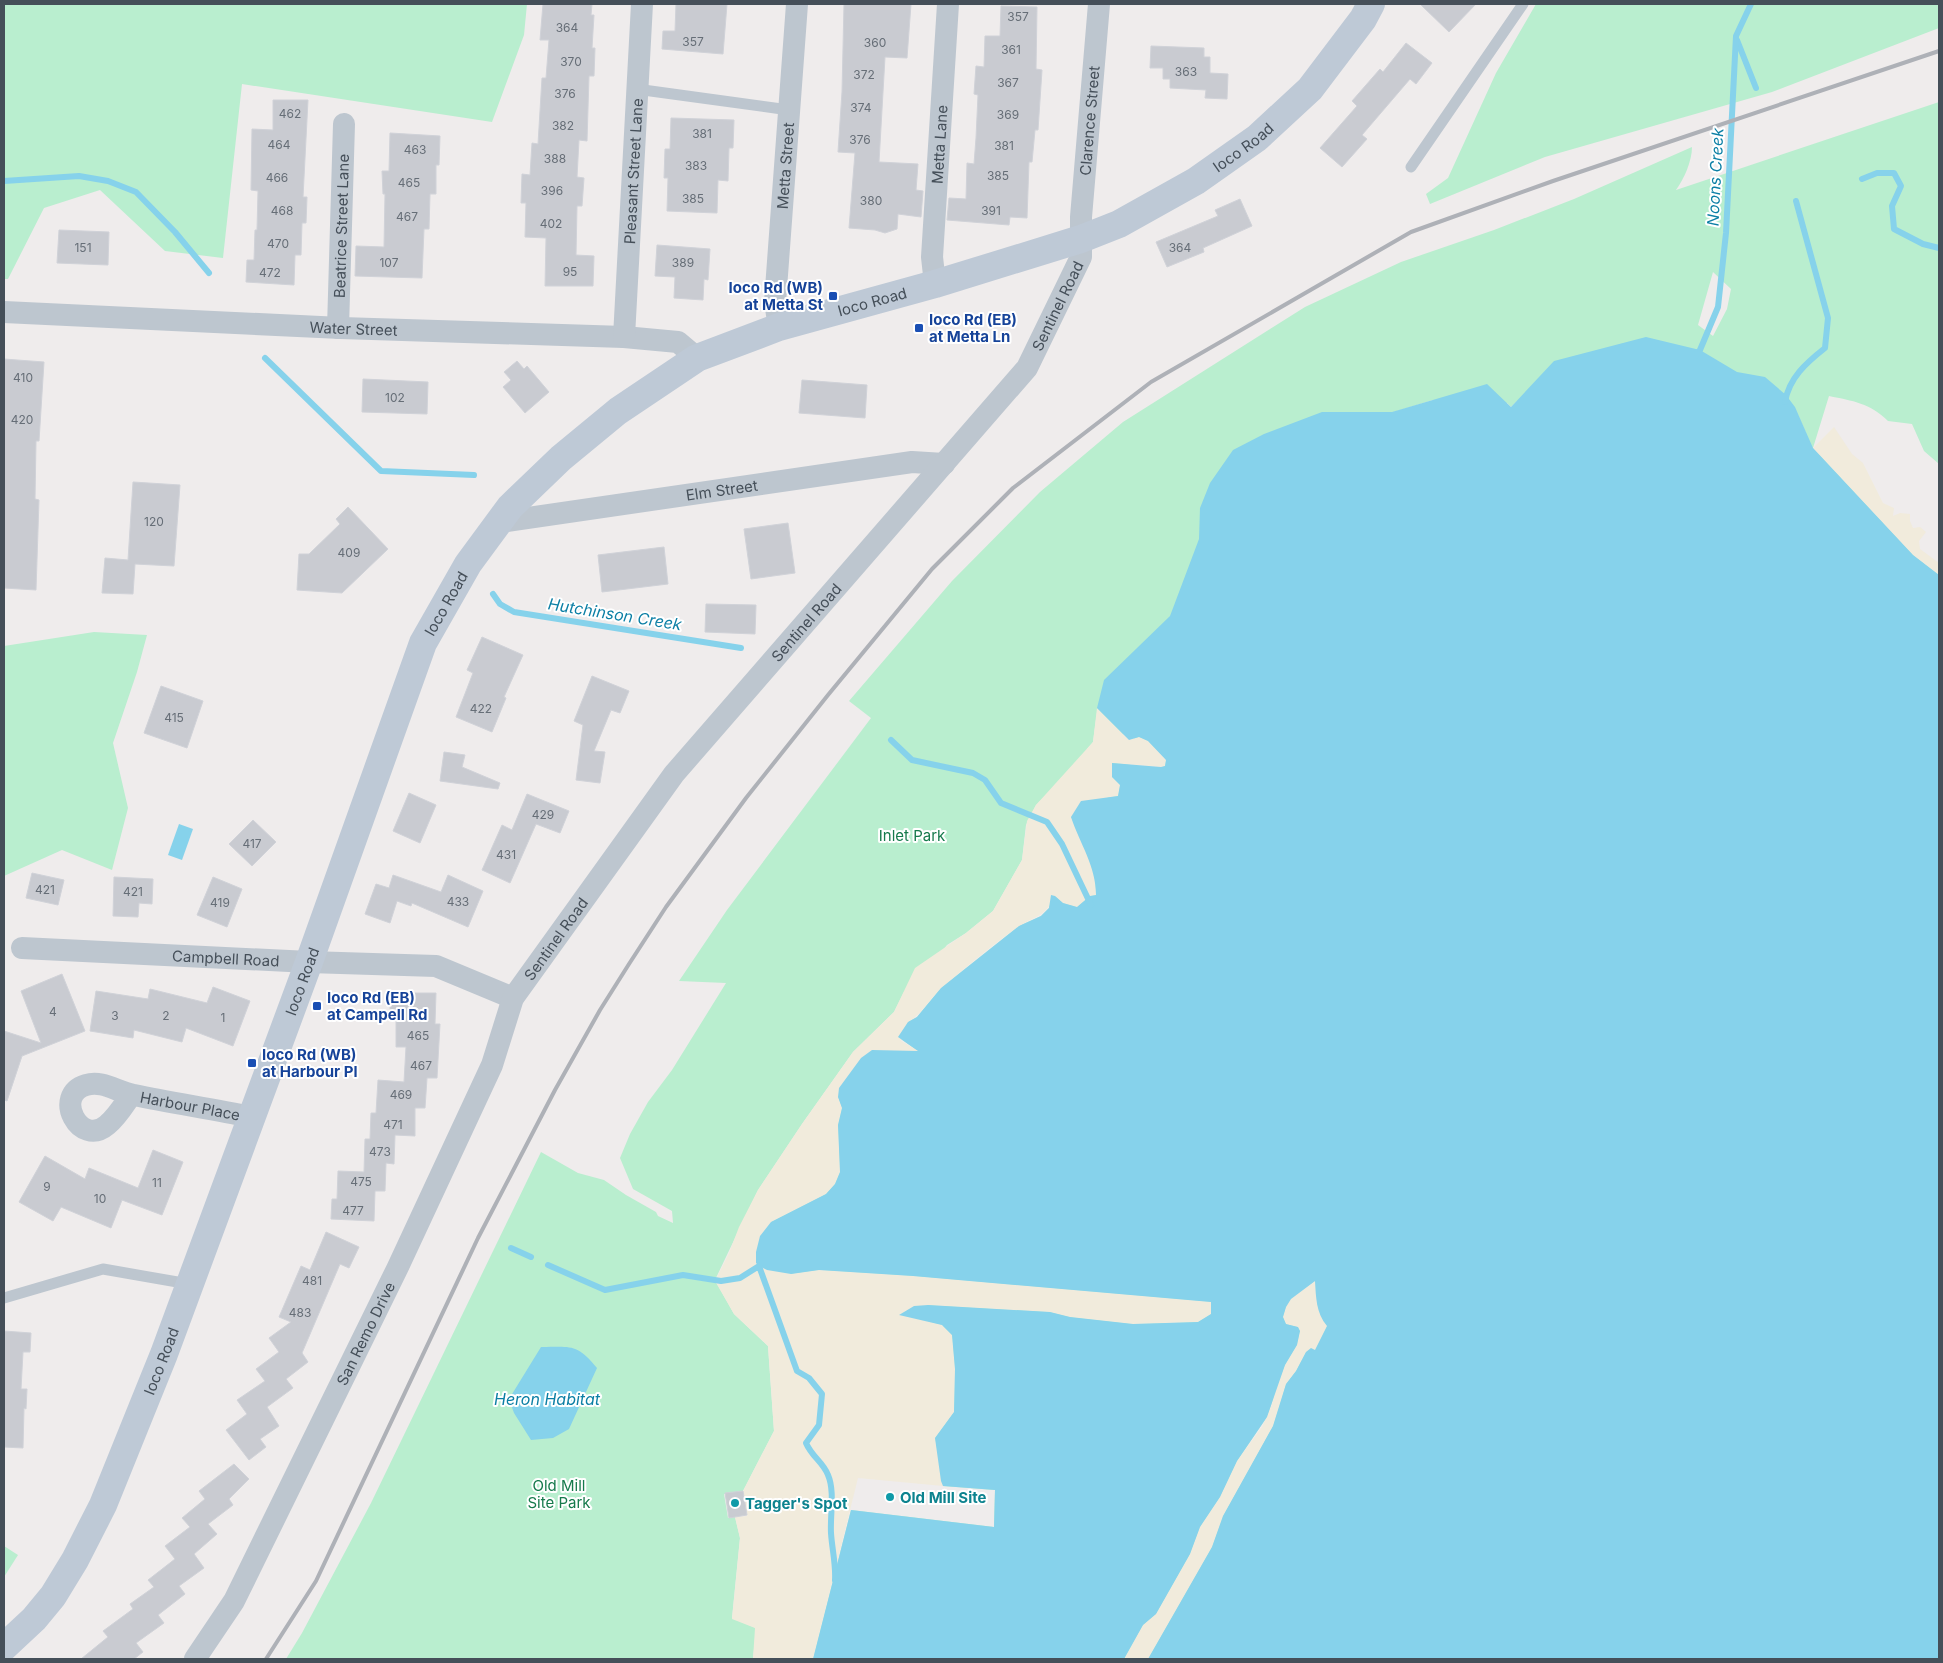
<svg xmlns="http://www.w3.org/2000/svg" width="1943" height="1663" font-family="Inter,sans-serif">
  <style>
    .green { fill: #b9eecf; fill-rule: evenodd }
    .sand { fill: #f1ebdc }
    .water { fill: #86d2eb }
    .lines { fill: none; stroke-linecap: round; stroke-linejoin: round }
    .stream { stroke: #86d2eb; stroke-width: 6 }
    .building { fill: #c9cbd1; stroke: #d0d2d8 }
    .service { stroke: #bdc6cf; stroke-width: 11 }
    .minor { stroke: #bdc6cf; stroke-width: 22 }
    .secondary { stroke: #bec9d6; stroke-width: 28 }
    .rail { stroke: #aeb1b7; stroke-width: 4 }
    .transit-dot { fill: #1a4fb4; stroke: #fff; stroke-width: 2 }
    .culture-dot { fill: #0f9aa8; stroke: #fff; stroke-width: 2 }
    .labels { text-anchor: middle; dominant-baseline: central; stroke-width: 4; stroke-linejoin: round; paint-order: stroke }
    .number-label { font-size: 12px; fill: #666e77 }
    .street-label { font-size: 15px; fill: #454f59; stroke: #fff }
    .transit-label { font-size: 15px; font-weight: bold; fill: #164399; stroke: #fff; text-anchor: start }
    .park-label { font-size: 15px; fill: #167a4c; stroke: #fff }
    .culture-label { font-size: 15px; font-weight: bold; fill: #0d838f; stroke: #fff; text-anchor: start }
    .water-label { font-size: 16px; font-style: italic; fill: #0c7fa5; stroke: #fff }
  </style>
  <rect width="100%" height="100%" fill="#efecec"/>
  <g class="green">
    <polygon points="4,4 527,4 524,35 492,122 242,84 223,258 165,251 100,190 44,208 8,279 4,279"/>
    <polygon points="1536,4 1939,4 1939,28 1772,92 1545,157 1430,204 1426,194 1448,178 1496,73"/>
    <path d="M1939,102V464L1924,451L1912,424L1888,421C1870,403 1853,401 1829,396L1813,448L1913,555L1939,575V1067L1725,1161L1600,1244L1671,1113L1731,992L1715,894L1723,743L1778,648L1754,543L1766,475L1750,429L1606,417L1481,442L1402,486L1365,577L1369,676L1353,729L1394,827L1458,912L1475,1026L1469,1213L1451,1255L1448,1322L1420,1346L1399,1286L1370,1232L1327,1234L1299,1268L1271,1280L1268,1283L1237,1285L1207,1268L1182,1243L1152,1185L1137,1148L1156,1109L1180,1066L1175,1033L1120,1025L1115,994L1138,977L1133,958L1126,948L1127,969L1099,996L1109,1026L1163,1058L1146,1102L1121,1130L1123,1160L1142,1187L1166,1235L1176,1261L1114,1265L1095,1254L1042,1212L1029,1167L1038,1219L1103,1270L1150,1273L1184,1278L1222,1300L1249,1304L1265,1298L1316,1266L1333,1246L1352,1242L1366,1254L1372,1276L1393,1323L1399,1352L1343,1377L1309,1402L1283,1480L1253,1535L1200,1659H1148L1212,1547L1223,1516L1273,1426L1286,1384L1296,1371L1306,1352L1311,1348L1315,1350L1327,1326C1316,1313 1315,1297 1315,1281L1291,1298L1286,1307L1283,1317L1286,1324L1298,1327L1300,1331L1297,1345L1285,1365L1267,1417L1237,1461L1220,1497L1200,1527L1190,1554L1156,1614L1143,1625L1124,1659H813L851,1510L994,1527L995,1490L943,1486L935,1438L954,1412L955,1369L952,1335L942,1325L899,1315L914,1306L928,1305L1050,1312L1070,1317L1133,1324L1198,1322L1211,1314V1302L913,1276L819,1270L791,1274L767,1270L759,1266L756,1263V1252L760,1236L771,1222L826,1194L835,1184L840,1172L838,1125L842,1108L838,1097L839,1088L861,1058L872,1050L918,1051L898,1037L908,1022L917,1017L941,988L1019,926L1041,916L1049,908L1051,895L1055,896L1063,903L1077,907L1090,896L1096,895C1096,866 1081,843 1071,817L1081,801L1118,796L1120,785L1112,777V763C1128,762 1149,772 1165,766L1166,759L1148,741L1139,737L1134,739L1285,466L1364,413L1350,412L1276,461L1125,734L1121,735L1097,712L1093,742L1087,749L1092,760L1081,777L1059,787L1043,798L1036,805L1026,825L1022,860L993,911L966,933L947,945L936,959L919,975L906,993L904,992L894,1012L853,1052L802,1124L758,1190L715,1280L734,1314L768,1346L774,1431L743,1491L724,1494L728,1518L735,1517L740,1538L732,1618L756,1628L753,1659H286L302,1633L371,1503L541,1152L578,1173L604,1180L626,1195L656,1212L658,1216L673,1223L672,1211L633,1189L620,1158L630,1134L648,1102L672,1070L726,983L679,981L727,910L871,718L849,701L952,581L1040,492L1123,422L1305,307L1401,262L1494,230L1574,199L1692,147C1692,161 1684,179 1676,190ZM1713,272L1731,289L1727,309L1713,336L1698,325ZM1665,384L1798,415L1806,433L1664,400L1497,420L1394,412L1433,400L1497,404L1507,403L1511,407L1517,401Z"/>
    <polygon points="94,632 147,635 137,672 113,743 128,808 112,870 62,850 4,876 4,646"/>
    <polygon points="4,1546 18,1555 4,1577"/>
  </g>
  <g class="sand">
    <polygon points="1834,427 1852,454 1863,463 1883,503 1894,508 1893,516 1900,513 1910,514 1910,521 1913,528 1920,527 1926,532 1919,541 1920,549 1939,563 1939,575 1913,555 1813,448"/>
    <path d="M1097,708L1129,740L1139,737L1148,741L1166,760L1165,766L1161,767L1112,763V777L1120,785L1118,796L1109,797L1071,817C1081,843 1096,866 1096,895L1090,896L1077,907L1063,903L1055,896C1045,917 1036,915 1018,927C993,944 966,967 943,987C930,998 923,1013 908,1022L901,1041L919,1051L903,1052L838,1097L842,1108L838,1125L840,1172L835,1184L826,1194L771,1222L791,1274L819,1270L913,1276L1212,1302L1211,1314L1198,1322L1133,1324L1070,1317L1050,1312L928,1305L917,1318L942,1325L952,1335L955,1369L954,1412L935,1438L943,1486L858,1478L813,1659H753L755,1628L732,1619L740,1538L735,1517L747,1516L743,1491L774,1431L768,1346L734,1314L715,1281L729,1253L739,1227L758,1190L802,1124L853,1052L894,1012L915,968L966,933L993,911L1022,860L1027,821L1036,805L1093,742Z"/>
    <path d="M1316,1281C1317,1297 1316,1312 1327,1325L1331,1318L1315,1351L1306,1352L1296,1371L1286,1384L1273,1426L1223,1516L1212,1547L1148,1659H1124L1143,1625L1156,1614L1190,1554L1200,1527L1220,1497L1237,1461L1262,1427L1272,1405L1275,1391L1285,1365L1297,1345L1300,1331L1298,1327L1286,1324L1283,1317L1286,1307L1291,1298Z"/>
  </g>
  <g class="water">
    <path d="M1646,337L1700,350L1737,372L1765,377L1786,395L1795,407L1813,448L1913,555L1939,575V1659H1148L1212,1547L1223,1516L1273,1426L1286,1384L1296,1371L1306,1352L1311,1348L1315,1350L1327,1326C1316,1313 1316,1297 1315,1281L1291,1299L1286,1307L1283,1317L1286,1324L1298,1327L1300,1331L1297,1345L1285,1365L1267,1417L1237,1461L1220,1497L1200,1527L1190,1554L1156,1614L1143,1625L1124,1659H813L851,1510L994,1527L995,1490L943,1486L941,1481L935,1438L954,1412L955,1369L952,1335L942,1325L899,1315L914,1306L928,1305L1050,1312L1070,1317L1133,1324L1198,1322L1211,1314V1302L913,1276L819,1270L791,1274L767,1270L759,1266L756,1263V1252L760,1236L771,1222L826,1194L835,1184L840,1172L838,1125L842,1108L838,1097L839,1088L861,1058L872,1050L918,1051L898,1037L908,1022L917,1017L941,988L1019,926L1041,916L1049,908L1051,895L1055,896L1063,903L1077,907L1090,896L1096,895C1096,866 1080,844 1071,817L1081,801L1118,796L1120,785L1112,777V763L1161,767L1165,766L1166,760L1148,741L1139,737L1129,740L1097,708L1104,680L1170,616L1199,539L1200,508L1210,483L1233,450L1264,434L1322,412H1392L1487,384L1511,407L1554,361Z"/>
    <polygon points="179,824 193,829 182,860 168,855"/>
    <path d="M541,1347C570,1347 577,1343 597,1368L569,1429L553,1438L531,1440L514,1413L509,1399Z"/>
  </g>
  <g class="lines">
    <g class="stream">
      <polyline points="1737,40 1756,88"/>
      <polyline points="1862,179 1877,173 1894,173 1901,186 1892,206 1894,229 1923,244 1939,248"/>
      <polyline points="4,181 79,176 108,181 136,192 175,232 209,273"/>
      <polyline points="1695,356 1700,350 1718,307 1726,233 1736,36 1751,4"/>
      <polyline points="265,358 381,471 474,475"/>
      <path d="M1785,402C1789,378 1806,363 1825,348L1828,318L1796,201"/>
      <polyline points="493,594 500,604 514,612 741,648"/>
      <polyline points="891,740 912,760 973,773 985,780 1001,803 1047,822 1062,844 1091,905"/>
      <polyline points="511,1248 531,1257"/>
      <path d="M548,1265L605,1290L683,1275L721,1281L740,1278L759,1266L797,1371L809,1378L822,1394L819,1425L806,1443C812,1457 823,1462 828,1475C835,1491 830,1515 831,1533C832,1549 836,1564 835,1580"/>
    </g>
  </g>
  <g class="building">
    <polygon points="543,4 592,4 591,15 594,15 592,48 595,48 594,76 589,76 587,141 579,140 577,177 584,178 582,206 577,206 576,255 594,256 593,286 545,286 546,238 525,237 526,203 521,203 522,174 530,175 532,143 538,144 542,78 546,78 549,40 540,40"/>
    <polygon points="676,4 727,4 723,54 662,49 663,31 675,31"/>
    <polygon points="844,4 911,4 907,58 885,57 879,162 918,164 916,190 923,191 921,217 898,214 897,229 885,233 875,230 849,228 855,153 838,152 842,92"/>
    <polygon points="1420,4 1476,4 1449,32"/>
    <polygon points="1001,6 1037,7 1036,69 1042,70 1038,130 1035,130 1032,162 1029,162 1027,218 1010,217 1009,225 947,220 949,198 966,199 967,163 974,164 976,138 978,95 974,94 976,66 984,67 985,36 1000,36"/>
    <polygon points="1406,43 1432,63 1416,84 1410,79 1362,135 1367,139 1342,167 1320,148 1357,106 1352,101 1380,69 1383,72"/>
    <polygon points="1151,46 1204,48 1204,57 1210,57 1210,73 1228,74 1227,99 1205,98 1206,90 1170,88 1170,79 1163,79 1163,68 1150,68"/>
    <polygon points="273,100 308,100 303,197 307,197 306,223 302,223 301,255 295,255 294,285 246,282 247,260 254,260 255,230 257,230 258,191 251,190 252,129 273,130"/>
    <polygon points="671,118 734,120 733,148 729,148 728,181 718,180 717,213 667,211 668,178 664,178 665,149 670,149"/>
    <polygon points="390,133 440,136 439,165 436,165 436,194 430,194 429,229 424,229 422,278 355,276 356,246 384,247 385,194 383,194 382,171 389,171"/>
    <polygon points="1240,199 1252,226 1203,248 1204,252 1167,267 1156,242 1218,216 1215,210"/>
    <polygon points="59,230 109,232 108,265 57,263"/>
    <polygon points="657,245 710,249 708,280 704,279 703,300 674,298 675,277 655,276"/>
    <polygon points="4,359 44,362 39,441 36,441 35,499 39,500 36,590 4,588"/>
    <polygon points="517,361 524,369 527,366 549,392 525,413 503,387 511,380 504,372"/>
    <polygon points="363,379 428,382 427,414 362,412"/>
    <polygon points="802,380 867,385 865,418 799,413"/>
    <polygon points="133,482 180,485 174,566 135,564 133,594 102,593 105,558 128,560"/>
    <polygon points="348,507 388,549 342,593 297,590 299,554 309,554 340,524 336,519"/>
    <polygon points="788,523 795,573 751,579 744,529"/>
    <polygon points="664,547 668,584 602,592 598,555"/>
    <polygon points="706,604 756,605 755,634 705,632"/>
    <polygon points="482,637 523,655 504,697 506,698 492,732 456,717 473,673 467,670"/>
    <polygon points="592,676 629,691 620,713 611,710 594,751 605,752 600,783 576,780 583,725 574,721"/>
    <polygon points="161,686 203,701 187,748 144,733"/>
    <polygon points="444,752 465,755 462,767 500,783 498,789 440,781"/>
    <polygon points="409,793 436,805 420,843 393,831"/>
    <polygon points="527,794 569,811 560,833 536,824 510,883 482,870 502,825 512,830"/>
    <polygon points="253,820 276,842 252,866 229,844"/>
    <polygon points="32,873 64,880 58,905 26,898"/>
    <polygon points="393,875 441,892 448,875 483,891 468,927 412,903 411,906 397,901 390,923 365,914 376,884 389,888"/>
    <polygon points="114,877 153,879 152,904 139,903 138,917 113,916"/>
    <polygon points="213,877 242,889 227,927 197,915"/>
    <polygon points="62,974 85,1031 22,1056 7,1101 4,1100 4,1031 41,1043 21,991"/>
    <polygon points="213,987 250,1001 233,1046 186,1028 182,1042 134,1030 133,1038 90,1031 96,991 148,999 150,989 207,1003"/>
    <polygon points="390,993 436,993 435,1024 440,1024 437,1078 427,1078 425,1108 415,1108 415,1136 395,1135 394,1164 386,1163 385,1191 375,1191 374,1221 331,1219 332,1199 337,1199 338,1171 364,1172 365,1139 370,1139 371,1113 376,1113 378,1080 404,1082 406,1047 396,1047 396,1015 390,1015"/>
    <polygon points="153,1150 183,1162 162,1215 122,1200 111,1228 61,1207 53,1221 19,1202 45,1156 85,1179 89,1168 138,1188"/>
    <polygon points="326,1232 359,1247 349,1268 340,1264 302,1353 308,1362 286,1379 293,1388 267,1407 279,1426 260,1439 266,1447 249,1460 226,1430 247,1414 237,1400 265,1381 256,1369 279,1352 269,1338 291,1322 279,1317 301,1266 310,1270"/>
    <polygon points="4,1331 31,1333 30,1352 23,1352 21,1389 27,1389 26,1409 24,1408 23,1448 4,1447"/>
    <polygon points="234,1464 249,1479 229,1499 233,1505 208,1524 217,1534 194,1554 204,1568 179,1586 185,1594 158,1615 164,1623 136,1643 143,1652 134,1659 81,1659 108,1637 103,1631 133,1609 130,1604 154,1587 148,1580 175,1559 165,1546 190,1527 182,1518 205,1499 199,1491"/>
    <polygon points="743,1491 747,1515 729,1518 725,1493"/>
  </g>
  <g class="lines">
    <g class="service">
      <polyline points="636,89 789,110"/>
      <polyline points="1411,167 1523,4"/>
      <polyline points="4,1298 103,1269 189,1284"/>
    </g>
    <g class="minor">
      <path id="s1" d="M935,284L932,257L948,4"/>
      <path id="s2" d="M4,312L341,328L624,337L678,342L697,358"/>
      <path id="s3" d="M779,327L775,302L797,4"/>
      <path id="s4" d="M338,328L344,124"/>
      <path id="s5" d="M624,337L642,4"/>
      <path id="s6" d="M500,522L912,462L944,464"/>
      <path id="s7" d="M22,948L309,962L436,966L513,998"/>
      <path id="s8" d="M131,1095C124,1105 117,1117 107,1125C80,1148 52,1095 86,1085C103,1080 117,1092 134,1095C173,1103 212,1109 251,1117"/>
      <path id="s9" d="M195,1659L234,1601L397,1269L492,1065L513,998L674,774L1027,368L1081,257V217L1099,4"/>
    </g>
    <path class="secondary" id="s10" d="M4,1647L34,1619L53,1596L75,1560L103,1505L164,1354L309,962L423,643L468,564L510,507L561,458L618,411L697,358L779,327L935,284L1081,239L1119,224L1196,181L1257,138L1310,89L1363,19L1371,4"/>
    <polyline class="rail" points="266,1659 316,1581 478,1238 555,1090 600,1010 629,964 666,907 746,798 828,695 932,569 1013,488 1151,382 1411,232 1553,181 1939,51"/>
  </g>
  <g class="transit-dot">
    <rect x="828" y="291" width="10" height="10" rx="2.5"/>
    <rect x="914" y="323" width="10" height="10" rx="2.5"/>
    <rect x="312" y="1001" width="10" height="10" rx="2.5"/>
    <rect x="247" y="1058" width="10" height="10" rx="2.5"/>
  </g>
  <g class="culture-dot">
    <circle cx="890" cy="1497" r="5"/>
    <circle cx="735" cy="1503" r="5"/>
  </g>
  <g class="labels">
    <g class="number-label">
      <text x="1018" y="16">357</text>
      <text x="567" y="27">364</text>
      <text x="693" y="41">357</text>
      <text x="875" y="42">360</text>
      <text x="1011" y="49">361</text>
      <text x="571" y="61">370</text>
      <text x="1186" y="71">363</text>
      <text x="864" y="74">372</text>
      <text x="1008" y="82">367</text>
      <text x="565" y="93">376</text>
      <text x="861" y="107">374</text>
      <text x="290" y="113">462</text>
      <text x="1008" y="114">369</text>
      <text x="563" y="125">382</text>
      <text x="702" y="133">381</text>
      <text x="860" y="139">376</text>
      <text x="279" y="144">464</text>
      <text x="1004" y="145">381</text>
      <text x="415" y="149">463</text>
      <text x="555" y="158">388</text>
      <text x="696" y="165">383</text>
      <text x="998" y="175">385</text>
      <text x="277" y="177">466</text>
      <text x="409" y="182">465</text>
      <text x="552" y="190">396</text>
      <text x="693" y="198">385</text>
      <text x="871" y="200">380</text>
      <text x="282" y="210">468</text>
      <text x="991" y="210">391</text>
      <text x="407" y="216">467</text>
      <text x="551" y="223">402</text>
      <text x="278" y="243">470</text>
      <text x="83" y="247">151</text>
      <text x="1180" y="247">364</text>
      <text x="389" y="262">107</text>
      <text x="683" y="262">389</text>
      <text x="570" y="271">95</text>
      <text x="270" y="272">472</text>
      <text x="23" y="377">410</text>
      <text x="395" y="397">102</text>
      <text x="22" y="419">420</text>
      <text x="154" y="521">120</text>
      <text x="349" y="552">409</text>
      <text x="481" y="708">422</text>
      <text x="174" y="717">415</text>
      <text x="543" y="814">429</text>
      <text x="252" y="843">417</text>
      <text x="506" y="854">431</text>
      <text x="45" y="889">421</text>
      <text x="133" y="891">421</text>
      <text x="458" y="901">433</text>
      <text x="220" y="902">419</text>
      <text x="53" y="1011">4</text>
      <text x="115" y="1015">3</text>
      <text x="166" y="1015">2</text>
      <text x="223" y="1017">1</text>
      <text x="418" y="1035">465</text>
      <text x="421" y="1065">467</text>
      <text x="401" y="1094">469</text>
      <text x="393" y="1124">471</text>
      <text x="380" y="1151">473</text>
      <text x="361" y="1181">475</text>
      <text x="157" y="1182">11</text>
      <text x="47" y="1186">9</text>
      <text x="100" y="1198">10</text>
      <text x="353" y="1210">477</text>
      <text x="312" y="1280">481</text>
      <text x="300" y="1312">483</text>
    </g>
    <g class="street-label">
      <text stroke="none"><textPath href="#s9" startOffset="1809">Clarence Street</textPath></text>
      <text stroke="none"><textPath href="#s1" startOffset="140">Metta Lane</textPath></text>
      <text stroke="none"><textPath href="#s10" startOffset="2085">Ioco Road</textPath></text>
      <text stroke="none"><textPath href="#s3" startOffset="162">Metta Street</textPath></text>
      <text stroke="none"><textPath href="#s5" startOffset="166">Pleasant Street Lane</textPath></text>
      <text stroke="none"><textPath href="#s4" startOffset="102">Beatrice Street Lane</textPath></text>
      <text stroke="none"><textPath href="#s10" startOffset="1680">Ioco Road</textPath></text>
      <text stroke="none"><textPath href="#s9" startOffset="1618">Sentinel Road</textPath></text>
      <text stroke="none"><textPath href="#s2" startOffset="350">Water Street</textPath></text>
      <text stroke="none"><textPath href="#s6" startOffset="224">Elm Street</textPath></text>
      <text stroke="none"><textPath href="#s10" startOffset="1140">Ioco Road</textPath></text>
      <text stroke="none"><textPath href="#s9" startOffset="1212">Sentinel Road</textPath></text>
      <text stroke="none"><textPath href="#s9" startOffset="808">Sentinel Road</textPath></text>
      <text stroke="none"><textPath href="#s7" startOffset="204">Campbell Road</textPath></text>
      <text stroke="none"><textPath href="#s10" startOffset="735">Ioco Road</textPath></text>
      <text stroke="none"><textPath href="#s8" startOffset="226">Harbour Place</textPath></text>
      <text stroke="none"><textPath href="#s9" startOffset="368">San Remo Drive</textPath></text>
      <text stroke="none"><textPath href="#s10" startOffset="330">Ioco Road</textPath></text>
    </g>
    <g class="transit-label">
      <text x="823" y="287" text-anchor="end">Ioco Rd (WB)<tspan x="823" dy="17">at Metta St</tspan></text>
      <text x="929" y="319">Ioco Rd (EB)<tspan x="929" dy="17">at Metta Ln</tspan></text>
      <text x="327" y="997">Ioco Rd (EB)<tspan x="327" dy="17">at Campell Rd</tspan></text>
      <text x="262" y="1054">Ioco Rd (WB)<tspan x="262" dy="17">at Harbour Pl</tspan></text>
    </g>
    <g class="park-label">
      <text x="912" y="835">Inlet Park</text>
      <text x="559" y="1485">Old Mill<tspan x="559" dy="17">Site Park</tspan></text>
    </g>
    <g class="culture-label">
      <text x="900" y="1497">Old Mill Site</text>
      <text x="745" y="1503">Tagger's Spot</text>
    </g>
    <g class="water-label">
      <text transform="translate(1715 177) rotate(-87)">Noons Creek</text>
      <text transform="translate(615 614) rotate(9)">Hutchinson Creek</text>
      <text x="547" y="1399">Heron Habitat</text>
    </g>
  </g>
  <rect width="1943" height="1663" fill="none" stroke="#454f59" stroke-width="10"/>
</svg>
